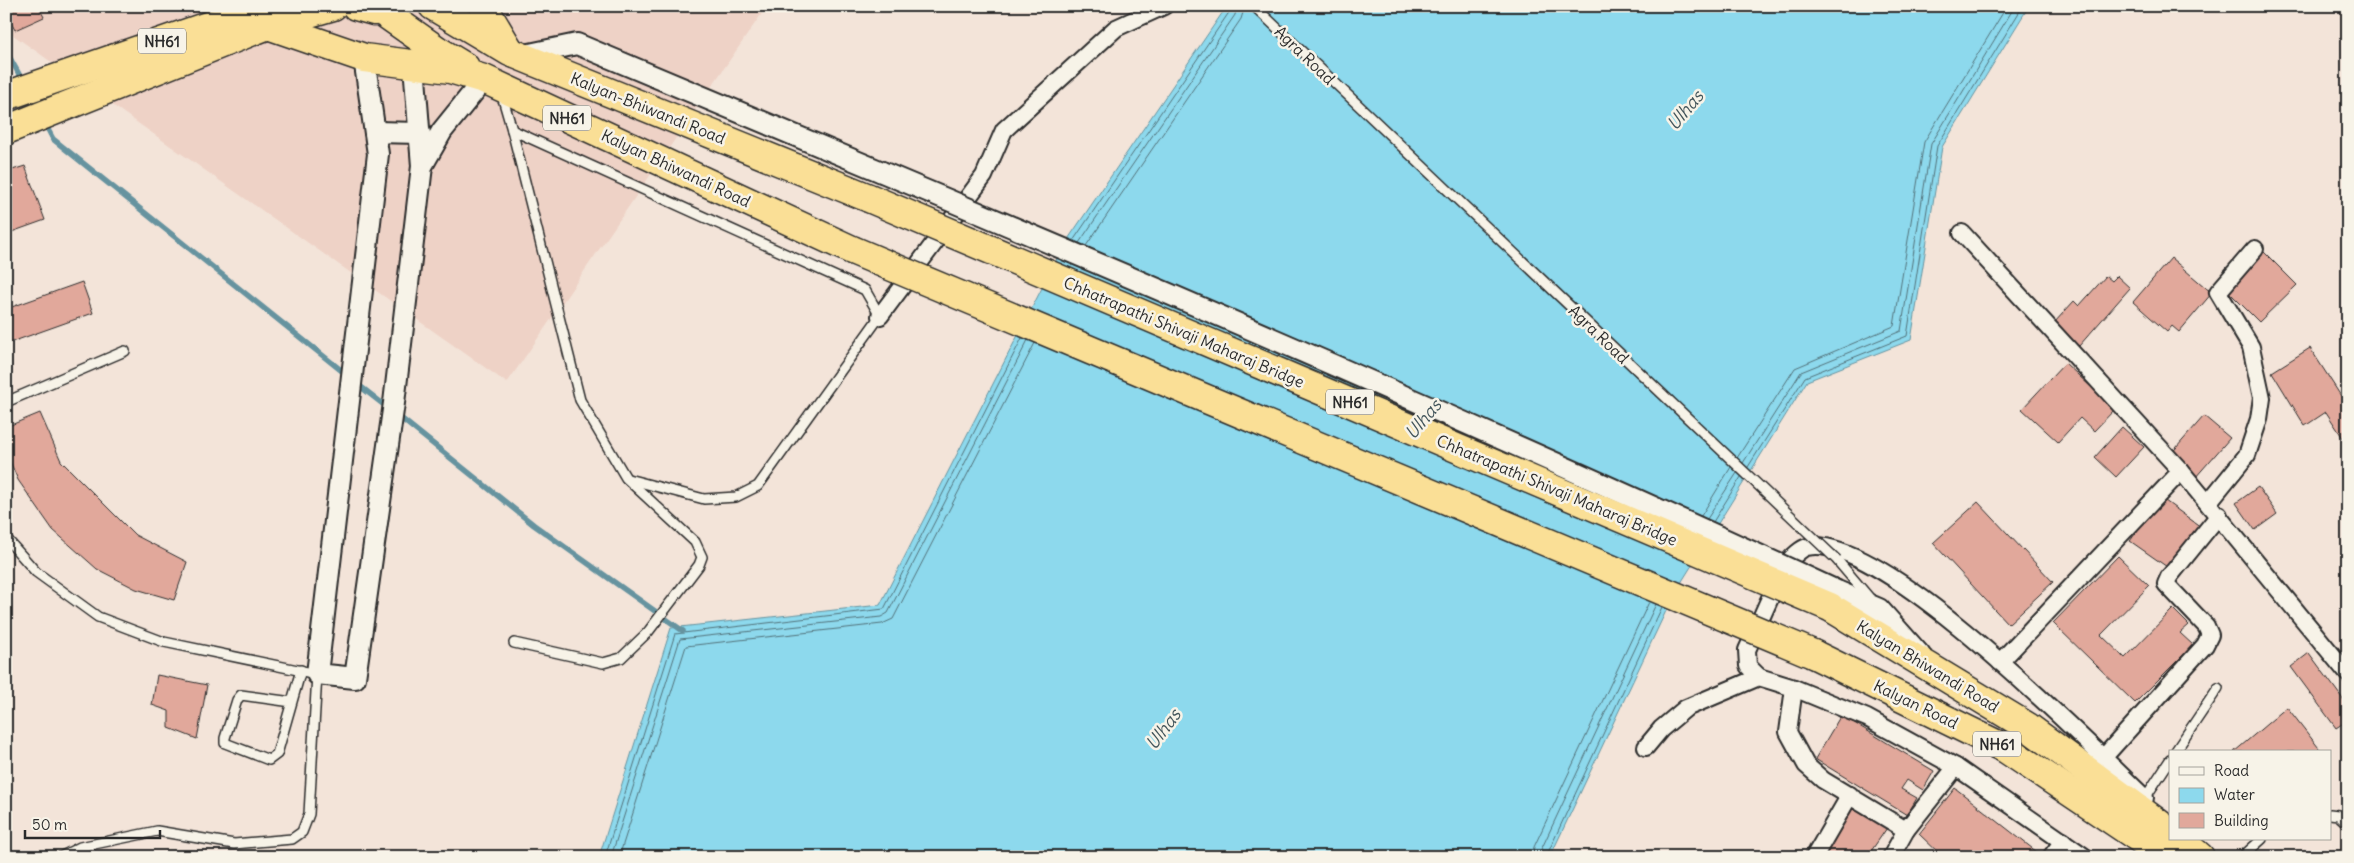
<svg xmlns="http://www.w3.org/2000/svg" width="2354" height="863" font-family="Delius,sans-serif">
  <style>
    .built { fill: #eed2c6 }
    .water { fill: #8dd9ed; stroke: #66939f }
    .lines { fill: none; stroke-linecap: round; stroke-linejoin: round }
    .shore { stroke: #527179; stroke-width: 1 }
    .stream { stroke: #66939f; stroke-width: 5.5 }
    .building { fill: #e1a89b; stroke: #2b2b2b }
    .service-casing { stroke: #2b2b2b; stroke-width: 12 }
    .minor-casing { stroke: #2b2b2b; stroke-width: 20 }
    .tertiary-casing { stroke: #2b2b2b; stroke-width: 24 }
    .trunk-casing { stroke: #2b2b2b; stroke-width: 31 }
    .service { stroke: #f7f3e8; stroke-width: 9 }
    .minor { stroke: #f7f3e8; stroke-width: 16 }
    .tertiary { stroke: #f7f3e8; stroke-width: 20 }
    .trunk { stroke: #fadf96; stroke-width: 28 }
    .service-bridge-casing { stroke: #2b2b2b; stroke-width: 12; stroke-linecap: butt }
    .tertiary-bridge-casing { stroke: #2b2b2b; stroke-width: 24; stroke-linecap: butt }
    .trunk-bridge-casing { stroke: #2b2b2b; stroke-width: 31; stroke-linecap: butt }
    .service-bridge { stroke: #f7f3e8; stroke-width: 9 }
    .tertiary-bridge { stroke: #f7f3e8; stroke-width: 20 }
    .trunk-bridge { stroke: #fadf96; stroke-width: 28 }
    .labels { text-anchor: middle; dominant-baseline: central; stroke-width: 5; stroke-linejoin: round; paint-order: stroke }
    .shield { fill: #f7f3e8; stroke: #686764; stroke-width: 1 }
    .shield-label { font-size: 15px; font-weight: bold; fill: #2b2b2b }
    .street-label { font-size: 16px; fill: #2b2b2b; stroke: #f7f3e8 }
    .water-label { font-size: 18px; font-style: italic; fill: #44565c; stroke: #f7f3e8 }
  </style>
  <rect width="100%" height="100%" fill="#f3e4d9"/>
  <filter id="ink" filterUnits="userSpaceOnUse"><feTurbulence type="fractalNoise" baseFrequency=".02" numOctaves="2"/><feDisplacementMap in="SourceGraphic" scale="10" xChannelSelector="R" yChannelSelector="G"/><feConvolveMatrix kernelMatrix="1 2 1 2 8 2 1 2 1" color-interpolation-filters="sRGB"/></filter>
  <g filter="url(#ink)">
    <polygon class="built" points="6,6 767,6 507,383 6,30"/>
    <polygon class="water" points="1227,6 2029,6 1942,147 1911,340 1807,381 1674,594 1550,857 599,857 671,628 880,605 1064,245"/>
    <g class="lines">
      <g class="shore">
        <polyline points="1073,241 1230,11 1231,6"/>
        <polyline points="1079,243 1235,15 1237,6"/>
        <polyline points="1086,246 1241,19 1245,6"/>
        <polyline points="1737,458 1795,368 1894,326 1924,142 2007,6"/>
        <polyline points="1743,463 1801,372 1901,331 1931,144 2015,6"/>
        <polyline points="1748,467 1805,377 1907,336 1937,146 2023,6"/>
        <polyline points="1701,516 1731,467"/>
        <polyline points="1707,519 1737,473"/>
        <polyline points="1713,522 1741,477"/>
        <polyline points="605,857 675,634 884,609 1022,338"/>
        <polyline points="611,857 680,639 881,617 888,613 1028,340"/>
        <polyline points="619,857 686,646 882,624 893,619 1035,343"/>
        <polyline points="1532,857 1534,847 1649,602"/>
        <polyline points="1540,857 1541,850 1656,604"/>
        <polyline points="1546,857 1662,607"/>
      </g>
      <g class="stream">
        <polyline points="6,51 24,83"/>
        <polyline points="44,122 53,139 347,375"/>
        <polyline points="356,383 388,408"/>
        <polyline points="397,415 534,525 683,631"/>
      </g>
    </g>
    <g class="building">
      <polygon points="6,6 38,6 44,17 15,30 6,14"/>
      <polygon points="25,166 45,220 6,234 6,172"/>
      <polygon points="2263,251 2297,285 2259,322 2225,288"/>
      <polygon points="2171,258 2212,293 2179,332 2172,326 2167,332 2133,302"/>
      <polygon points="2106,276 2112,281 2117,276 2130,288 2079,346 2054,323 2074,301 2079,306"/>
      <polygon points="82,282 93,313 6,344 6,309"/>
      <polygon points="2310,348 2348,407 2348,435 2343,438 2326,412 2305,426 2272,372"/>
      <polygon points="2065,363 2115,409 2094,431 2080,418 2058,442 2022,409"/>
      <polygon points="40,413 61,461 135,535 187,562 174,600 136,589 97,569 53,530 18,480 6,452 6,427"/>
      <polygon points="2204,416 2230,438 2195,478 2169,456"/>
      <polygon points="2122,427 2144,447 2116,477 2095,457"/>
      <polygon points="2258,487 2277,514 2255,530 2236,503"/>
      <polygon points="2161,498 2201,527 2170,569 2130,541"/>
      <polygon points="1978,502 2053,582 2008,624 1933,543"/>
      <polygon points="2118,556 2149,586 2101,635 2125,658 2173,609 2189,625 2180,633 2193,645 2135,703 2053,623"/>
      <polygon points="2309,653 2348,706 2348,720 2336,728 2291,667"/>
      <polygon points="157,675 207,685 197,739 169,728 169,711 152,705"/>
      <polygon points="2287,707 2322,752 2234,752"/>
      <polygon points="1841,715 1934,771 1923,790 1907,780 1901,789 1917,798 1907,815 1815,759"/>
      <polygon points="1955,788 2042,856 1943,857 1919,834"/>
      <polygon points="1856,802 1889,825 1867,857 1827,857 1822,853"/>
    </g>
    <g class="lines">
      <g class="service-casing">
        <g id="service">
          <polyline points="501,92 512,130 580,400 626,478 695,542 702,557 699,565 648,632 621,658 603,663 514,643"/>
          <polyline points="512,130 865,290 880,316 758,486 736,497 704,499 628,479"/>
          <polyline points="6,402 125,351"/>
          <polyline points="6,538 36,572 98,617 164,642 317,674 309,814 302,832 292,839 234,844 157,831 80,847 60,857"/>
          <polyline points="1837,560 1871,600"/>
          <polyline points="292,702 241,695 237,700 225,738 225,743 269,760 277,754 301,670"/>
          <polyline points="2175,752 2218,688"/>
          <polyline points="2145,798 2170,760"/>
          <polyline points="2330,814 2338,815 2348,824"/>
          <polyline points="2242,857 2262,839"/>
        </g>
      </g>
      <g class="minor-casing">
        <g id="minor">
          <polyline points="1962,233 2181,471 2348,674"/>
          <polyline points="880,316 984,176 1004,130 1116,28 1164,6"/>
          <polyline points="2208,503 2247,455 2259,419 2262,398 2251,347 2218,292 2255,249"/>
          <polyline points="2000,662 2181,471"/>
          <path d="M1759,677L1748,666L1747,650C1760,622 1773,587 1789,561C1792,557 1802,548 1807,547C1880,530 2089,745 2145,798L2138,807"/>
          <polyline points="1794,688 1788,732 1806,765 1823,780 1906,830"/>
          <polyline points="1646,747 1661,729 1686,708 1759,677 1794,688 1867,718 1956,767 2085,857"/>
          <polyline points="2103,758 2205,645 2210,635 2206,626 2166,584 2169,577 2219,515"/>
          <polyline points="1814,857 1850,795"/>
          <polyline points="1891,857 1906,830 1956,767"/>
          <polyline points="2051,857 2063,841"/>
        </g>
      </g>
      <g class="tertiary-casing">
        <g id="tertiary">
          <polyline points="520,56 577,44 882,172"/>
          <polyline points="364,58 378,154 317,674 355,678 394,403 422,166 414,65"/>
          <polyline points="375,132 420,133"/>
          <polyline points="422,166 442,131 484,79"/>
          <polyline points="1837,591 1879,609 1920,655"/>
        </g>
      </g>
      <g class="trunk-casing">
        <g id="trunk">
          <polyline points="356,6 374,11 392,6"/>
          <polyline points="433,6 510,52 869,198"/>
          <polyline points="483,6 508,48"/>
          <polyline points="380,10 437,50 465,67"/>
          <polyline points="268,25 364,58 450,69 484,79 852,250"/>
          <polyline points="6,96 265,6"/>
          <polyline points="6,130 268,25 333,6"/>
          <polyline points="1830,607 2028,727 2170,832"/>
          <polyline points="1813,654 2006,749 2167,857"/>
          <polyline points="2179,839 2200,857"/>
        </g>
      </g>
      <use href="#service" class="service"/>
      <use href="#minor" class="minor"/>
      <use href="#tertiary" class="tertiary"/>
      <use href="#trunk" class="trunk"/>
      <g class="service-bridge-casing">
        <polyline id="service-bridge" points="1254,6 1837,560"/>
      </g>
      <g class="tertiary-bridge-casing">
        <path id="tertiary-bridge" d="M882,172C1203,307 1522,445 1837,591"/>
      </g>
      <g class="trunk-bridge-casing">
        <g id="trunk-bridge">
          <polyline points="869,198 1830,607"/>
          <polyline points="852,250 1813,654"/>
        </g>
      </g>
      <use href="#service-bridge" class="service-bridge"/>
      <use href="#tertiary-bridge" class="tertiary-bridge"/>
      <use href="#trunk-bridge" class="trunk-bridge"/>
    </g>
  </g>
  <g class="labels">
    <g class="shield">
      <rect x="138" y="28.5" width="48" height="25" rx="4"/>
      <rect x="543" y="105.5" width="48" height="25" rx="4"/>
      <rect x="1326" y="389.5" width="48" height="25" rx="4"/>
      <rect x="1973" y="731.5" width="48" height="25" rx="4"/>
    </g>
    <g class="shield-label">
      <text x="162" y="41">NH61</text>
      <text x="567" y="118">NH61</text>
      <text x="1350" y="402">NH61</text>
      <text x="1997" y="744">NH61</text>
    </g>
    <g class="street-label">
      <text transform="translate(1305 55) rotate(44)">Agra Road</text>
      <text transform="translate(648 108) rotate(22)">Kalyan-Bhiwandi Road</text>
      <text transform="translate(676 168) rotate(25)">Kalyan Bhiwandi Road</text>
      <text transform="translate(1184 332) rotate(23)">Chhatrapathi Shivaji Maharaj Bridge</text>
      <text transform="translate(1599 334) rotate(44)">Agra Road</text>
      <text transform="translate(1557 490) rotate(23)">Chhatrapathi Shivaji Maharaj Bridge</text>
      <text transform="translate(1928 666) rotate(31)">Kalyan Bhiwandi Road</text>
      <text transform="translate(1916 704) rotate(26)">Kalyan Road</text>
    </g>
    <g class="water-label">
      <text transform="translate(1685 110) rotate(-50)">Ulhas</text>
      <text transform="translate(1423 419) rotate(-50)">Ulhas</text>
      <text transform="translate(1163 729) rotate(-53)">Ulhas</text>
    </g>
  </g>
  <rect width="2354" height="863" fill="none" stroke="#f7f3e8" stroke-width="25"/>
  <rect x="12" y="12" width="2329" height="838" fill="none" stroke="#2b2b2b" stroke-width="2" filter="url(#ink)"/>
  <rect x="2169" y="750" width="162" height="90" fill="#f7f3e8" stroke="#a5a39c"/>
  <rect x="2179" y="767" width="25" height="8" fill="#f7f3e8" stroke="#a5a39c"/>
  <text x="2214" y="776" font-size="15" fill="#2b2b2b">Road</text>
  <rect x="2179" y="788" width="25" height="15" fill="#8dd9ed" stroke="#a5a39c"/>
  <text x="2214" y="800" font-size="15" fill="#2b2b2b">Water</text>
  <rect x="2179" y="813" width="25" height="15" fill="#e1a89b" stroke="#a5a39c"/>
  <text x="2214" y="826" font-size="15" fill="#2b2b2b">Building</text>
  <path d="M25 830v8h135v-8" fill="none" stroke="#2b2b2b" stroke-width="2.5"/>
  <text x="32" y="830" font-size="15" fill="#2b2b2b" stroke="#f7f3e8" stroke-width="4" paint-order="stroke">50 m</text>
</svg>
